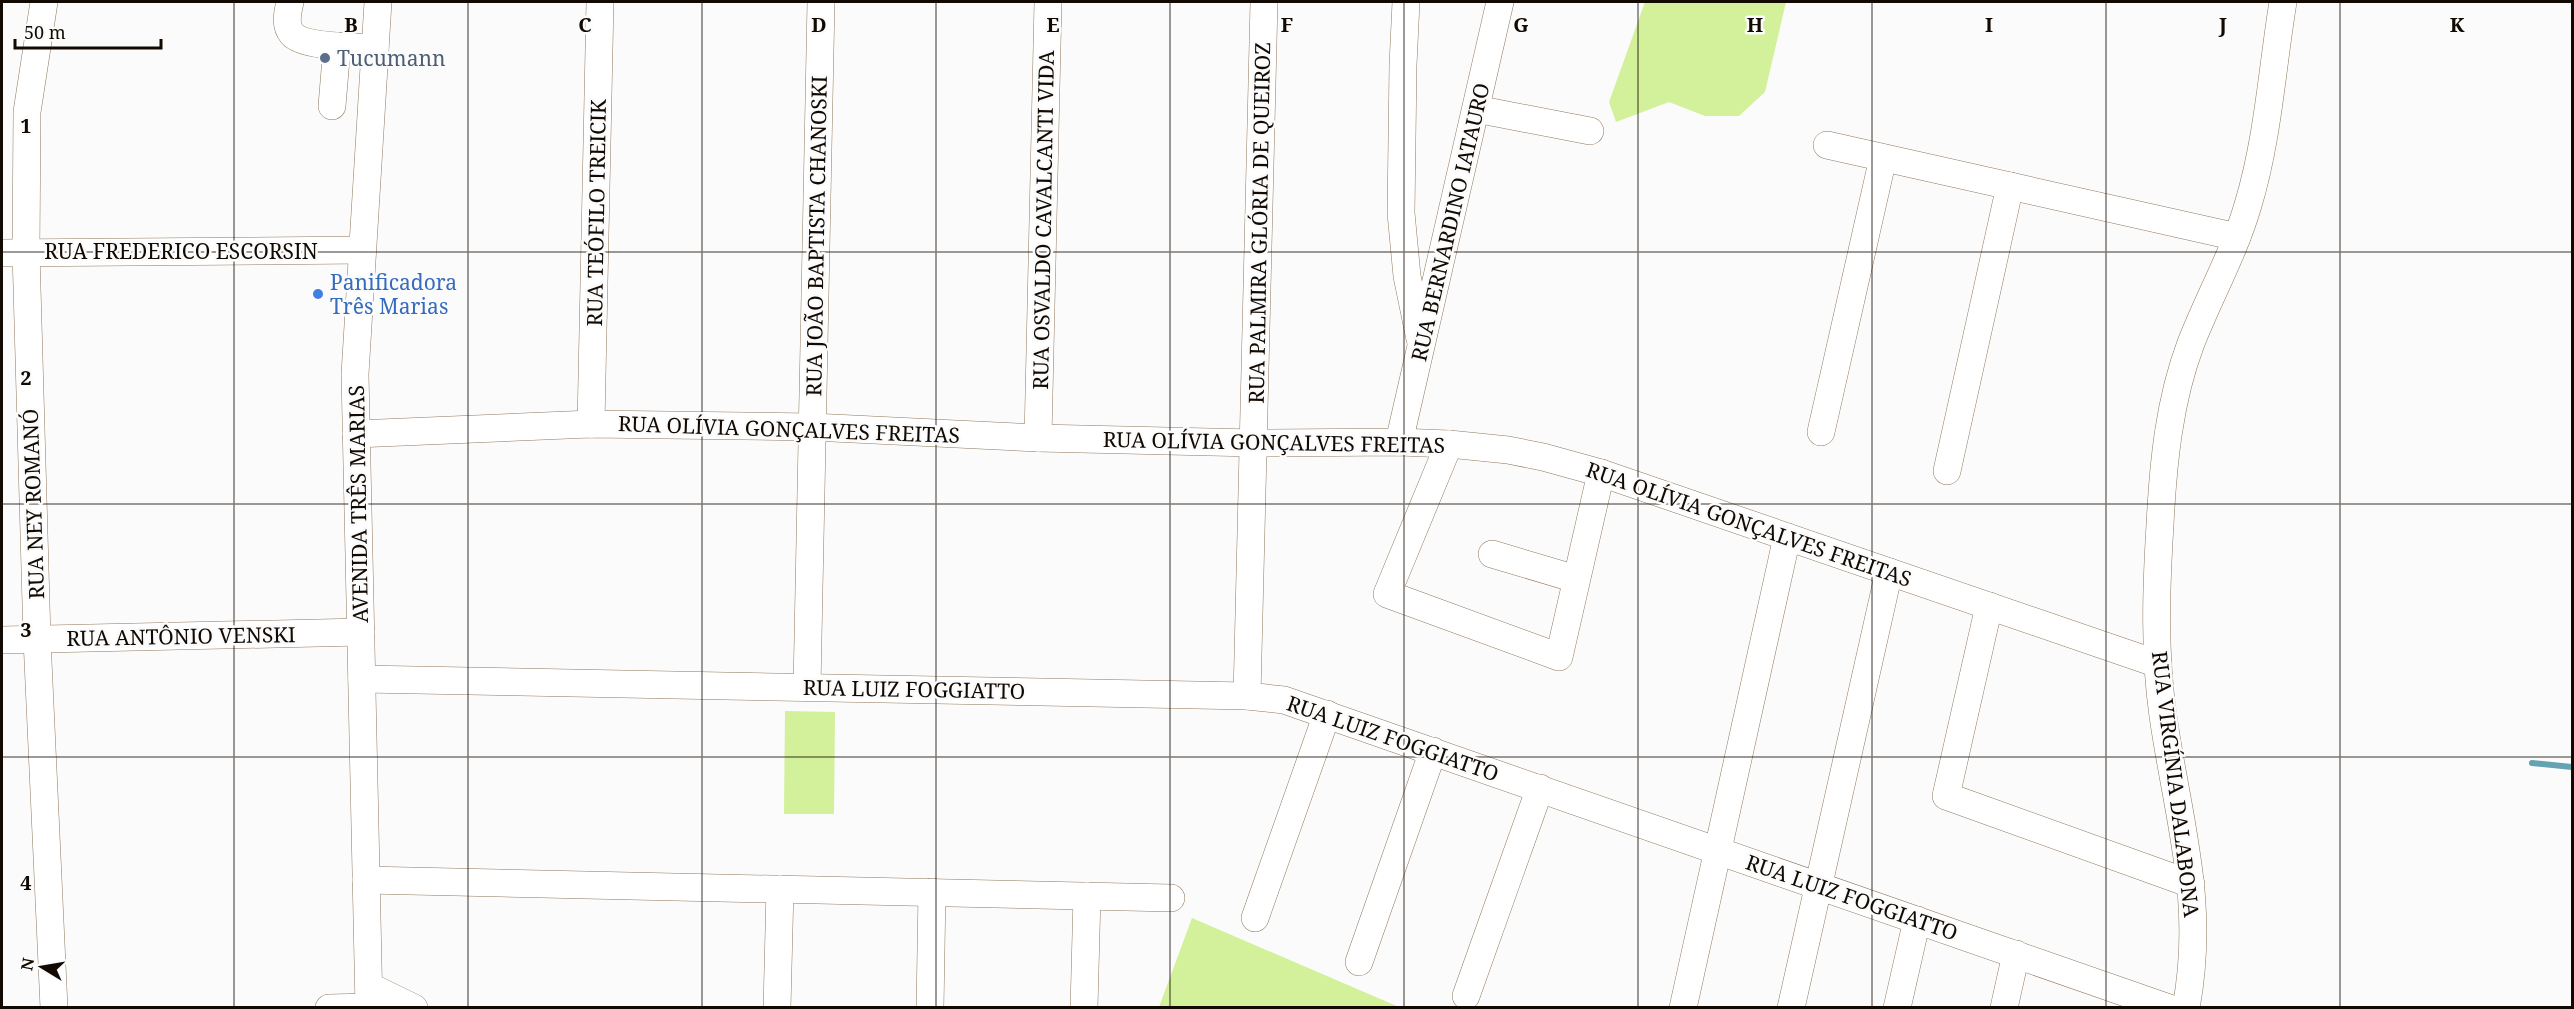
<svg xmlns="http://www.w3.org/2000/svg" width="2574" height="1009" font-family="'Noto Serif',serif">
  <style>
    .green { fill: #d3f09a }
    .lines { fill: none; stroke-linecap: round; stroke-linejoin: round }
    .stream { stroke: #64a3b2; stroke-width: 6 }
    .minor-casing { stroke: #91795e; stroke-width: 28 }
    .minor { stroke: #fff; stroke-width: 27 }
    .grid { fill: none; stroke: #120a02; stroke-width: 1.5; stroke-opacity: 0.55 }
    .service-dot { fill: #5c6f8a; stroke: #fbfbfb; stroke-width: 2 }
    .shop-dot { fill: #3f7fe0; stroke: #fbfbfb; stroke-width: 2 }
    .labels { text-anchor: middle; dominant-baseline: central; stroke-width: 5; stroke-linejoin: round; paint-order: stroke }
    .service-label { font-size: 21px; fill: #4e5e75; stroke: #fbfbfb; text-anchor: start }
    .street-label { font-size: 21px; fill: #120a02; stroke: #fbfbfb }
    .shop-label { font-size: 21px; fill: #366cbe; stroke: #fbfbfb; text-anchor: start }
    .grid-label { font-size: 20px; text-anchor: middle; font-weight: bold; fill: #120a02; stroke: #fbfbfb; stroke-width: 5; stroke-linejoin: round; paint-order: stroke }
  </style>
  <rect width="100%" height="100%" fill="#fbfbfb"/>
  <g class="green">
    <polygon points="1645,2 1786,2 1765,92 1739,116 1705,116 1669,102 1616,122 1609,102"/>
    <polygon points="785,711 835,712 834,814 784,814"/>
    <polygon points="1192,918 1399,1007 1159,1007"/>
  </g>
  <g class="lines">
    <polyline class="stream" points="2532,763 2572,767"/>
    <g class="minor-casing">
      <g id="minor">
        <polyline points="44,2 27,112 26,252 37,639 54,1008"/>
        <path d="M290,2C288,11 284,25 292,34C303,47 358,47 375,48"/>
        <polyline points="1406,2 1403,65 1401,213 1407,276 1420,339"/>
        <polyline points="332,106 337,46"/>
        <polyline points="1476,109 1590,131"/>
        <polyline points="1827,145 2237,237"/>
        <polyline points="2,253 361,250"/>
        <polyline points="591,424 600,2"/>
        <polyline points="1821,432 1883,158"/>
        <polyline points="356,434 591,424 812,427 1038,438 1254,443 1399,442 1449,444 1508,450 1543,457 1601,473 2158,664"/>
        <polyline points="1038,438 1048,2"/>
        <polyline points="1399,442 1500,2"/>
        <polyline points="1449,444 1387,594 1559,657 1601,473"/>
        <polyline points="1947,471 2010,186"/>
        <polyline points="1492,554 1576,579"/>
        <polyline points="1989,606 1946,796 2191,884"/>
        <polyline points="2,640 361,632"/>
        <polyline points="362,679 1247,696 1284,700 2169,1008"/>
        <polyline points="807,687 821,2"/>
        <polyline points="1247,696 1264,2"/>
        <polyline points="366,880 1171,898"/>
        <polyline points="1255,918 1327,714"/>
        <polyline points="1359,962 1433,751"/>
        <polyline points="369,986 414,1008"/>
        <polyline points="1466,996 1540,788"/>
        <polyline points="329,1008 369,1007"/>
        <polyline points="369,1008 355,374 378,2"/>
        <polyline points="777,1008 780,889"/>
        <polyline points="930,1008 932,892"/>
        <polyline points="1084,1008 1087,896"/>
        <polyline points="1683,1008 1787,537"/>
        <polyline points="1791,1008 1889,572"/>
        <polyline points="1897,1008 1917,920"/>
        <polyline points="2004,1008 2016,954"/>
        <path d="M2186,1008C2206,901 2178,820 2163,716C2154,653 2156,589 2160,525C2163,464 2169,401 2191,343C2209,297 2234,253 2248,205C2268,139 2272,69 2283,2"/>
      </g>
    </g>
    <use href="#minor" class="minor"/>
  </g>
  <path class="grid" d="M234,2V1008M468,2V1008M702,2V1008M936,2V1008M1170,2V1008M1404,2V1008M1638,2V1008M1872,2V1008M2106,2V1008M2340,2V1008M2,252H2572M2,504H2572M2,757H2572"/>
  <circle class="service-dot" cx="325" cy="58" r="6"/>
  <circle class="shop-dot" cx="318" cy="294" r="6"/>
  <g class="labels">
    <g class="service-label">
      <text x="337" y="58">Tucumann</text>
    </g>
    <g class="street-label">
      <text transform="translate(596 213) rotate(-89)">RUA TEÓFILO TREICIK</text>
      <text transform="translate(1043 220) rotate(-89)">RUA OSVALDO CAVALCANTI VIDA</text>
      <text transform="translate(1450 222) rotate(-77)">RUA BERNARDINO IATAURO</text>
      <text transform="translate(1259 223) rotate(-89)">RUA PALMIRA GLÓRIA DE QUEIROZ</text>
      <text transform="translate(816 236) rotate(-89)">RUA JOÃO BAPTISTA CHANOSKI</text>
      <text x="181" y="251">RUA FREDERICO ESCORSIN</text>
      <text transform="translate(789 429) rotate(2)">RUA OLÍVIA GONÇALVES FREITAS</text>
      <text transform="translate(1274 442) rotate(1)">RUA OLÍVIA GONÇALVES FREITAS</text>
      <text transform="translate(33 504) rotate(-92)">RUA NEY ROMANÓ</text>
      <text transform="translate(358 504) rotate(-91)">AVENIDA TRÊS MARIAS</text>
      <text transform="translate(1749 524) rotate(19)">RUA OLÍVIA GONÇALVES FREITAS</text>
      <text transform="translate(181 636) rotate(-1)">RUA ANTÔNIO VENSKI</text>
      <text transform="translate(914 689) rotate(1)">RUA LUIZ FOGGIATTO</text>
      <text transform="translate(1393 738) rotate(19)">RUA LUIZ FOGGIATTO</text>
      <text transform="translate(2176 784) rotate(83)">RUA VIRGÍNIA DALABONA</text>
      <text transform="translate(1852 897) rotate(19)">RUA LUIZ FOGGIATTO</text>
    </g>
    <g class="shop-label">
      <text x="330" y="282">Panificadora<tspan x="330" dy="24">Três Marias</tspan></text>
    </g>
  </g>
  <g class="grid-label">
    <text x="351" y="32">B</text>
    <text x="585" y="32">C</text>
    <text x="819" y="32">D</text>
    <text x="1053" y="32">E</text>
    <text x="1287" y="32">F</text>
    <text x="1521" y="32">G</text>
    <text x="1755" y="32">H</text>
    <text x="1989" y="32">I</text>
    <text x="2223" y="32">J</text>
    <text x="2457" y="32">K</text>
    <text x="26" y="133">1</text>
    <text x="26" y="385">2</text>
    <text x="26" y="637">3</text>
    <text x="26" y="890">4</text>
  </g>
  <rect width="2574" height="1009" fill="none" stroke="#120a02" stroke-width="6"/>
  <g transform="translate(42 967) rotate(281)" stroke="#fbfbfb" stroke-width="4.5" paint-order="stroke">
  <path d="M0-4.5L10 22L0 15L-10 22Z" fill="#120a02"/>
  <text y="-9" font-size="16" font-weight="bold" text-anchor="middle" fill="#120a02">N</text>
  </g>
  <path d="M15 39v9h146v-9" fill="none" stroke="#120a02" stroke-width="3"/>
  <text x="24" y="39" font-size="18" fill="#120a02" stroke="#fbfbfb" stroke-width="4.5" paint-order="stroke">50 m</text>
</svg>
